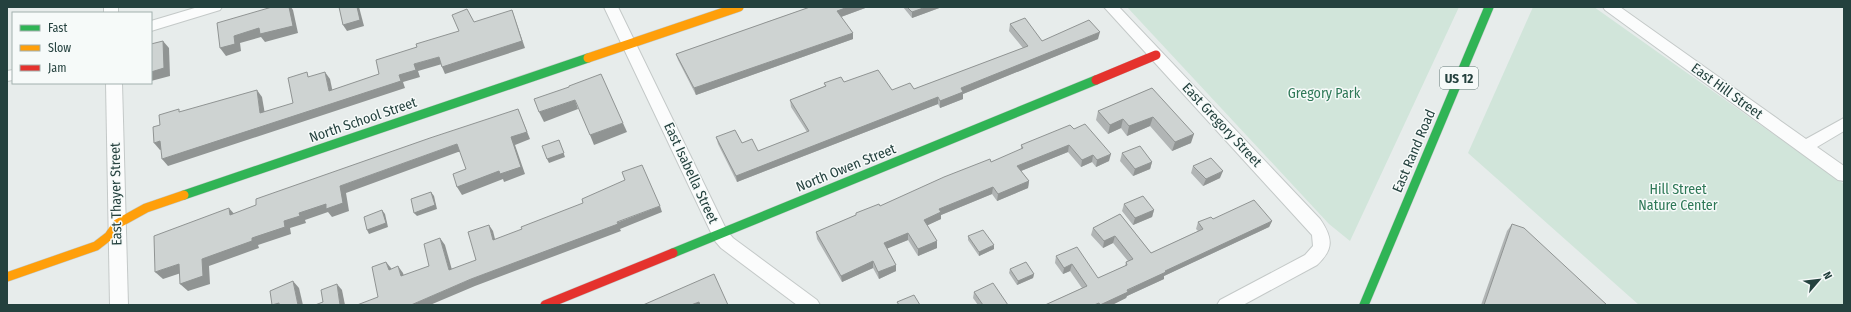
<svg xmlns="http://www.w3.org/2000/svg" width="1851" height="312" font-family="'Fira Sans Condensed',sans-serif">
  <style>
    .green { fill: #d1e5da }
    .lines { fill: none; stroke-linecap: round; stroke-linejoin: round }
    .street-casing { stroke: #c4c9c8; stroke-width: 2 }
    .fast-casing { stroke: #c3cac8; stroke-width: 10 }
    .slow-casing { stroke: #c3cac8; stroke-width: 10 }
    .jam-casing { stroke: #c3cac8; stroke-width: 10 }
    .street { fill: #fbfcfc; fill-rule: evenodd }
    .fast { stroke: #30b455; stroke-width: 9 }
    .slow { stroke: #ff9f0a; stroke-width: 9 }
    .jam { stroke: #e5322d; stroke-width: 9 }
    .wall { fill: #b1b5b5 }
    .shaded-wall { fill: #909493 }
    .building { fill: #ced3d2; stroke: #909493 }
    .labels { text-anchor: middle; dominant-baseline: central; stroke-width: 3; stroke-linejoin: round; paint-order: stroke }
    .shield { fill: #f6faf9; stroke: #637876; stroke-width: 1 }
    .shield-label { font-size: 13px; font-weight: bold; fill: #24413e }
    .street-label { font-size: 14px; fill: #24413e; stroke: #f6faf9 }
    .park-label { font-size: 14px; fill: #2e7857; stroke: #f6faf9 }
  </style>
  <rect width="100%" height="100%" fill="#e7eceb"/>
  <g class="green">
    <polygon points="1127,7 1459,7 1350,241 1329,224"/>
    <polygon points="1533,7 1594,7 1844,184 1844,305 1639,305 1468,153"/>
  </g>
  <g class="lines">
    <g class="street-casing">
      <g id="street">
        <rect x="104" y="7" width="14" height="6"/>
        <polygon points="198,7 222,7 220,10 151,31 151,21"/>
        <polygon points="604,7 618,7 727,231 733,238 817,300 820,305 797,305 721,248 715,241"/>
        <path d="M1104,7H1119L1320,219C1333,238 1334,249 1317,265L1243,305H1217L1220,300L1305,255L1313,246L1312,235Z"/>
        <polygon points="1603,7 1620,7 1806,139 1844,118 1844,131 1817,147 1844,166 1844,181 1838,180 1605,10"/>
        <polygon points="13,70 13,80 7,81 7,71"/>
        <polygon points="106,83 122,83 128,305 110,305"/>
      </g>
    </g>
    <g class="fast-casing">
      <g id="fast">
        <polyline points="184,195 588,58"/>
        <polyline points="673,253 1096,80"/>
        <polyline points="1364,305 1489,7"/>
      </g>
    </g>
    <g class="slow-casing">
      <g id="slow">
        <polyline points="588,58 739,7"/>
        <polyline points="7,277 96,246 109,236 117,224 146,208 184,195"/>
      </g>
    </g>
    <g class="jam-casing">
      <g id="jam">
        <polyline points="1096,80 1156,55"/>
        <polyline points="545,305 673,253"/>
      </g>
    </g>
    <use href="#street" class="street"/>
    <use href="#fast" class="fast"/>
    <use href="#slow" class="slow"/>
    <use href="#jam" class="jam"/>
  </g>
  <g class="wall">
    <polygon points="810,7 868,7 841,17 853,39 696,95 678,60 676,54"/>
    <polygon points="903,7 942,7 912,18"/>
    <polygon points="1010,24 1042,41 1098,39 963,94 963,99 940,108 938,104 737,182 718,144 716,137 742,143 758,151 807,132 791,107 790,100 825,86 824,83 844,82 892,90 914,89 1023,48 1009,31"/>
    <polygon points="1152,88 1191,143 1172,151 1150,126 1127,136 1121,128 1108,134 1096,120 1098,111"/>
    <polygon points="1074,129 1109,161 1096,167 1092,162 1081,167 1068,152 1021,171 1029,181 1028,188 997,201 992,194 941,215 941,219 927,225 937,248 918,256 908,240 887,248 896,271 879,279 873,268 842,282 817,239 816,232 856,215 856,213 880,206 991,162 1021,150 1021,145"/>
    <polygon points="1122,153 1152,162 1150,169 1133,176 1120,161"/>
    <polygon points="1193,166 1220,178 1203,186 1191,173"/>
    <polygon points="1124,204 1154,210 1152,217 1133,225 1122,211"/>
    <polygon points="1120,214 1151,253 1198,231 1196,229 1198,222 1213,219 1272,221 1269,227 1164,276 1164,279 1127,296 1126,298 1112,305 1045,305 1082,288 1070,271 1063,274 1055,263 1056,256 1098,278 1125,266 1126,262 1128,261 1113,243 1103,248 1091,235 1093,228"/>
    <polygon points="1512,224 1607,305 1481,305 1507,231"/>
    <polygon points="968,236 994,249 979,256 968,240"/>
    <polygon points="1010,269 1034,274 1033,278 1017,285 1009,273"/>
    <polygon points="974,292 1008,305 978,305 973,298"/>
  </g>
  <g class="shaded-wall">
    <polygon points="289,7 291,7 293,10 298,33 265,42 261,37 240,43 241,51 226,56 220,48 234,36"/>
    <polygon points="357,7 359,7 364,26 347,31 343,25"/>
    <polygon points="848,7 868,7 838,18 837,11"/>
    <polygon points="926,7 942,7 912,18 912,12"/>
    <polygon points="512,10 525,48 445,74 442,67"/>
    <polygon points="1100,32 1098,39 963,94 963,99 940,108 940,101 961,88"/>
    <polygon points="853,33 853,39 696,95 694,88"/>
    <polygon points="163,41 169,48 170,76 151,81 151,72"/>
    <polygon points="439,57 442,64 418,71 420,77 403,82 405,88 168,166 162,159 399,75 414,64"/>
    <polygon points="325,72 330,79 334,98 329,91"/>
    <polygon points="257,90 262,97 266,120 260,113"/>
    <polygon points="938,97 938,104 737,182 736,176"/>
    <polygon points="575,100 578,109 544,122 539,112"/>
    <polygon points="518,109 530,139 515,145 525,174 504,182 503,179 462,195 457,187 511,137"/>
    <polygon points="1153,117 1150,126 1127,136 1129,126"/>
    <polygon points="1123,119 1121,128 1108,134 1110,125"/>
    <polygon points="623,123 627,132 594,145 590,135"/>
    <polygon points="1194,134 1191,143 1172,151 1175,142"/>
    <polygon points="559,140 565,157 549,163 547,159"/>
    <polygon points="160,141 167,148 160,150 154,143"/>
    <polygon points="457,144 462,152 458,152 346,193 349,211 332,217 328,212 305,220 306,223 290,228 291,234 258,245 259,248 209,266 210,284 188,291 180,284 202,259 252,238 299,213 340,186 454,145"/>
    <polygon points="1069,145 1068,152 1016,173 1017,166"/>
    <polygon points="1111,154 1109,161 1096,167 1097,160"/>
    <polygon points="1093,155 1092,162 1081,167 1082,160"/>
    <polygon points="1152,162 1150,169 1133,176 1135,169"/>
    <polygon points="1223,171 1220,178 1203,186 1206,179"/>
    <polygon points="1029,181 1028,188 997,201 998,194"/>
    <polygon points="993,187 992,194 941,215 941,219 924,227 924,220 939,209"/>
    <polygon points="431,192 434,196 437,209 417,216 414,213"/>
    <polygon points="660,206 662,212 620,229 621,231 475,286 430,305 411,305 471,279"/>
    <polygon points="229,208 236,216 230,215"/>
    <polygon points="382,210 385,214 388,227 369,234 367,230"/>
    <polygon points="1154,210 1152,217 1133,225 1135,218"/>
    <polygon points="1272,221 1269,227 1164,276 1164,279 1127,296 1126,298 1112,305 1100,305 1165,271"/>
    <polygon points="489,225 493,231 497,247 493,240"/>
    <polygon points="908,233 908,240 884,250 884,243"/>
    <polygon points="1115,236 1113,243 1103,248 1104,241"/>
    <polygon points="440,238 445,245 454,277 449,270"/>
    <polygon points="937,241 937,248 918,256 918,249"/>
    <polygon points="994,245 994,249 979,256 979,252"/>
    <polygon points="873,261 873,268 842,282 841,276"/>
    <polygon points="386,262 391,268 394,276 389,270"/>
    <polygon points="179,264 187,271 163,279 155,272"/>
    <polygon points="1072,264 1070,271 1063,274 1064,268"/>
    <polygon points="896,265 896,271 879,279 878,272"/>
    <polygon points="398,266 403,273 406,283 401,276"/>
    <polygon points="1034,274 1033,278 1017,285 1018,281"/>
    <polygon points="293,281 299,288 303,305 298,305"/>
    <polygon points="337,284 342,290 345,305 340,305"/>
    <polygon points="699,302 700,305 691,305"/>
  </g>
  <g class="building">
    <polygon points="272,7 289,7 293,26 260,34 259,28 234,36 235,44 220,48 217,23"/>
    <polygon points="339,7 357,7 360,20 343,25"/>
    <polygon points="810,7 848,7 837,11 853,33 694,88 676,54"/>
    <polygon points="907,7 926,7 912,12"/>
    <polygon points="467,9 474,22 512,10 522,41 442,67 439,57 414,64 416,70 399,75 401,81 162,159 160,141 154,143 153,127 160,125 159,115 179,109 179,112 257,90 260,113 293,103 288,78 307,72 308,77 325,72 329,91 379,74 376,60 417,47 416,44 459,31 452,15"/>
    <polygon points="1025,18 1042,41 1089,20 1100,32 961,88 963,92 940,101 938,97 736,176 716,137 735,130 742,143 752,139 758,151 809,131 790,100 826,86 824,83 841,77 844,82 878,70 892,90 910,83 914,89 1028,46 1010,24"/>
    <polygon points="163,41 164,68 151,72 151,44"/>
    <polygon points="601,74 623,123 590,135 575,100 539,112 534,99 569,87 569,86"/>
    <polygon points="1152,88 1194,134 1175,142 1153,117 1129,126 1123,119 1110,125 1098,111"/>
    <polygon points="518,109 527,132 511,137 521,167 500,174 499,171 457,187 453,174 466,169 457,144 454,145 340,186 343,203 326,209 326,204 299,213 300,216 284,221 285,227 252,238 252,241 202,259 203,276 180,284 179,264 155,272 154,236 229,208 230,215 256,205 256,199 430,138"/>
    <polygon points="1085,124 1111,154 1097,160 1093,155 1082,160 1069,145 1017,166 1029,181 998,194 993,187 939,209 941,212 924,220 937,241 918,249 908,233 884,243 896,265 878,272 873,261 841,276 816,232 856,215 856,213 879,204 880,206 944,177 990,159 991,162 1023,148 1021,145 1070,125 1074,129"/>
    <polygon points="559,140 564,153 547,159 542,146"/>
    <polygon points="1140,146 1152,162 1135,169 1122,153"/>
    <polygon points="1211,158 1223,171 1206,179 1193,166"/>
    <polygon points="642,165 660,206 617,222 618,224 471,279 411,305 357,305 378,297 372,267 386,262 389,270 398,266 401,276 429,266 424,244 440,238 449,270 476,260 468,232 489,225 493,240 522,229 521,227 583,203 582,199 625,180 622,172"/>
    <polygon points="431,192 435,205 414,213 411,199"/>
    <polygon points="1143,196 1154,210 1135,218 1124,204"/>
    <polygon points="1254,200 1272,221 1165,271 1166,272 1127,290 1128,292 1100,305 1099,303 1094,305 1045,305 1087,286 1072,264 1064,268 1056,256 1077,247 1098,278 1127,265 1126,262 1133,259 1115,236 1104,241 1093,228 1120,214 1151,253 1203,229 1198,222 1211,217 1213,219"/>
    <polygon points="382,210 386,223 367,230 364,217"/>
    <polygon points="1512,224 1524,228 1607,305 1484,305"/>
    <polygon points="983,230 994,245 979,252 968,236"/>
    <polygon points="1026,262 1034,274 1018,281 1010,269"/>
    <polygon points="714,274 728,305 700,305 699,302 691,305 643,305"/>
    <polygon points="293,281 298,305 279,305 279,303 272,305 270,291"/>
    <polygon points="993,283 1008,305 983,305 974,292"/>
    <polygon points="337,284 340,305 315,305 323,302 321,290"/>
    <polygon points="914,295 920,305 899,305 897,302"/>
  </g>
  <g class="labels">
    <rect class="shield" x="1440" y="67" width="38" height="22" rx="3"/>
    <g class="shield-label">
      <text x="1459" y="78">US 12</text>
    </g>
    <g class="street-label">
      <text transform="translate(1727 91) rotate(36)">East Hill Street</text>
      <text transform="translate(363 120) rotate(-19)">North School Street</text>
      <text transform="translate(1222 125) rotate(47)">East Gregory Street</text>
      <text transform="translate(1414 151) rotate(-67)">East Rand Road</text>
      <text transform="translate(846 168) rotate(-22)">North Owen Street</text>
      <text transform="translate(691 173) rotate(65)">East Isabella Street</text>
      <text transform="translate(116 194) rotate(-91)">East Thayer Street</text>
    </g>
    <g class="park-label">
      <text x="1324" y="93">Gregory Park</text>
      <text x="1678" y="189">Hill Street<tspan x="1678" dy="16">Nature Center</tspan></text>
    </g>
  </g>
  <rect width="1851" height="312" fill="none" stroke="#24413e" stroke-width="16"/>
  <rect x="12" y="12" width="140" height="72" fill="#f6faf9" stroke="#a2b0ae"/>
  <rect x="20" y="25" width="20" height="6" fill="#30b455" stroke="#a2b0ae"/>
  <text x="48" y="32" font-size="12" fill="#24413e">Fast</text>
  <rect x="20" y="45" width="20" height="6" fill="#ff9f0a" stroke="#a2b0ae"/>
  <text x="48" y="52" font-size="12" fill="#24413e">Slow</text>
  <rect x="20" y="65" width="20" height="6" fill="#e5322d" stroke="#a2b0ae"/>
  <text x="48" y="72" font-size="12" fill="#24413e">Jam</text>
  <g transform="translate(1819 280) rotate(62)" stroke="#f6faf9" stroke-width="3" paint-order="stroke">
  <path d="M0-3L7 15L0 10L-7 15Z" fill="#24413e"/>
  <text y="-6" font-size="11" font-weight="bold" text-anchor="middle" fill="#24413e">N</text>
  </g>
</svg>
